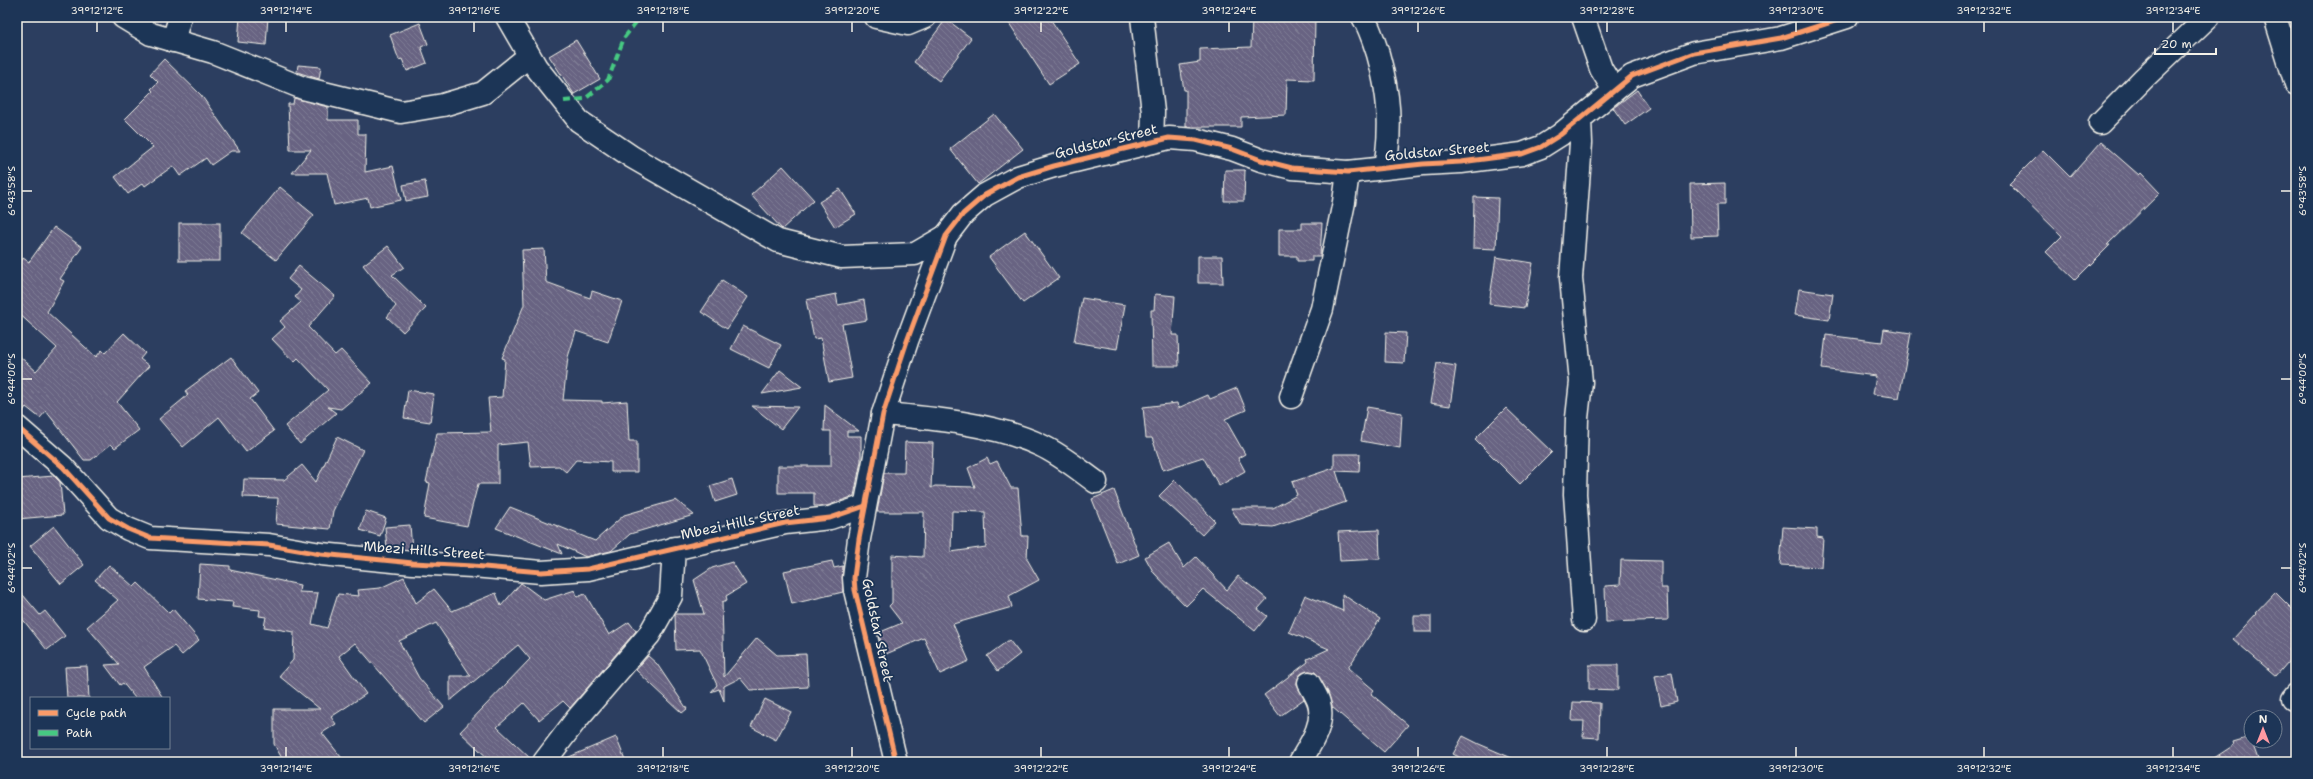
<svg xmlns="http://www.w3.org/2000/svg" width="2313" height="779" font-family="'Shantell Sans',sans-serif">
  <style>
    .building { fill: url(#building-back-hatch); stroke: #f4f1e8; fill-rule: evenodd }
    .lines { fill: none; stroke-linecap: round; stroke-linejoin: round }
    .minor-casing { stroke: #f4f1e8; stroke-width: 25 }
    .minor { stroke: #1d3557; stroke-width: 22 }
    .quiet { stroke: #46c982; stroke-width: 4; stroke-dasharray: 8 4; stroke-linecap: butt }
    .cycleway-casing { stroke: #1d3557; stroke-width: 8 }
    .cycleway { stroke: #fa9b69; stroke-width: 5 }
    .ticks { fill: none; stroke: #f4f1e8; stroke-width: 1.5 }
    .labels { text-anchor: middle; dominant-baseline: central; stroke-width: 3.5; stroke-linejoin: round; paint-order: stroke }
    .street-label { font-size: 14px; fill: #f4f1e8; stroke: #1d3557 }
    .neatline { fill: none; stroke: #f4f1e8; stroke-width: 1.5 }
    .ticks-label { font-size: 10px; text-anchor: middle; fill: #f4f1e8 }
  </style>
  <defs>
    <pattern id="building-back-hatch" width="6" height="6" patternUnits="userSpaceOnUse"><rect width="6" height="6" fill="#686482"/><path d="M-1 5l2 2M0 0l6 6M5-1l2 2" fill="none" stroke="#7e7b94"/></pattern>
  </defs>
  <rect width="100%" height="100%" fill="#2c3e60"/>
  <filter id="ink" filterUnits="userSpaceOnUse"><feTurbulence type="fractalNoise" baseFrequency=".025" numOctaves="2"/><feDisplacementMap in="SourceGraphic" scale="8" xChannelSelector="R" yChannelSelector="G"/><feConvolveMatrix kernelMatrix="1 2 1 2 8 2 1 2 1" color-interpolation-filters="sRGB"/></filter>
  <g filter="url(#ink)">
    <g class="building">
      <polygon points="240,17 268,17 266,45 238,42"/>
      <polygon points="1005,17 1049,17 1080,64 1049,84"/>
      <polygon points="1252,17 1315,17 1314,80 1287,79 1286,115 1241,117 1241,127 1186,127 1186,90 1184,90 1180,65 1200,62 1200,49 1251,47"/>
      <polygon points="946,19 971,38 939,81 914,62"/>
      <polygon points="420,23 428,44 421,47 427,63 407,71 402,59 399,60 390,35"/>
      <polygon points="576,40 600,79 574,94 549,56"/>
      <polygon points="164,59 201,95 240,151 231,151 211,165 206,158 180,176 173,166 145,186 143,183 128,194 115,177 153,147 125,119 153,91 151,89 158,82 150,74"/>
      <polygon points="298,65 321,67 319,79 297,72"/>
      <polygon points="1637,90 1649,108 1625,125 1613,108"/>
      <polygon points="294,98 328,107 328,120 358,120 358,134 366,134 365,172 393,166 401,200 370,207 368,198 334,205 327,173 292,173 311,150 290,150 288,104 293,104"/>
      <polygon points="994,114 1023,149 978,184 950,149"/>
      <polygon points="2101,142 2139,175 2141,173 2160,193 2107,245 2110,245 2075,280 2046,252 2062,236 2009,184 2043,150 2070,177"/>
      <polygon points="783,166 814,200 782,229 751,195"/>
      <polygon points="1225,170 1245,170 1244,201 1224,201"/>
      <polygon points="425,181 428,197 406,201 403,185"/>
      <polygon points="1725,183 1725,204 1717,204 1718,236 1691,237 1690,184"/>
      <polygon points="280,187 314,215 276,260 242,233"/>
      <polygon points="840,189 856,214 835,227 819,202"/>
      <polygon points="1474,197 1498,198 1496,249 1473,248"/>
      <rect x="179" y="223" width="41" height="38"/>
      <polygon points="1302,223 1322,223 1320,256 1312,256 1312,261 1297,261 1297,256 1279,256 1279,229 1302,229"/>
      <polygon points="54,227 82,247 60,279 64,281 47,312 96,357 102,350 105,353 124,333 145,353 140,359 149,366 117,402 139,430 115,448 111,444 91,460 84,460 46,411 40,418 26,407 20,415 17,415 17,354 36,371 57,348 17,312 17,269 23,258 29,262"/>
      <polygon points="1025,231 1059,278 1023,303 989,257"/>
      <polygon points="388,246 404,267 392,275 426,308 403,332 387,317 396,306 363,265"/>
      <polygon points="544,249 546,282 590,298 592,291 622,301 608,342 576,331 568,357 563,400 602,401 602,403 627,401 629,441 637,441 637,472 611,472 611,462 576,460 566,472 559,466 531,467 528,442 498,445 498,484 478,484 467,526 424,518 430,483 426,482 437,433 491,432 488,398 502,397 505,359 502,358 524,305 522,250"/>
      <polygon points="1198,256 1222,256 1223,283 1198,283"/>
      <polygon points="1496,257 1533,263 1525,308 1489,304"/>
      <polygon points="299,266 335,296 308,327 335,355 341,350 372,383 341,409 328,407 336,413 300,444 285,426 328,390 298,358 294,362 272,339 285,327 280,321 301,302 295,297 301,290 288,279"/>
      <polygon points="722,280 748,297 727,329 701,312"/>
      <polygon points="1799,289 1833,294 1829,320 1795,315"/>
      <polygon points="836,294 838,305 864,300 867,320 842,324 852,378 829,382 821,338 814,339 806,300"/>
      <polygon points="1155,294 1175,296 1172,335 1178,335 1179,366 1152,366 1151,310 1154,310"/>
      <polygon points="1082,298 1125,305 1117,349 1074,342"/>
      <polygon points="743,326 781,345 769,368 731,349"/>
      <polygon points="1884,329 1911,333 1899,398 1873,394 1876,376 1822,369 1826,335 1882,342"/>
      <polygon points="1386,332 1406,333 1404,363 1385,362"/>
      <polygon points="231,357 258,393 250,399 274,431 246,452 219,417 183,447 159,419 188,395 185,391"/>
      <polygon points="1437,363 1456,366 1450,406 1430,403"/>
      <polygon points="780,370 802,387 762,394"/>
      <polygon points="1237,388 1246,410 1225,419 1245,454 1238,458 1245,471 1219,486 1203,457 1163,470 1152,438 1146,438 1143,407 1177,403 1178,408 1208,395 1210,399"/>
      <polygon points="408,390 434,394 430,422 404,418"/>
      <polygon points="825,405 859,431 847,431 847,436 861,436 861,461 854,496 827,506 814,506 814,493 778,493 778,466 831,466 831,431 824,431"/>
      <polygon points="752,406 798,407 781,429"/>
      <polygon points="1367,407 1402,413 1400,448 1361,441"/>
      <polygon points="1506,408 1552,452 1520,484 1475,439"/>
      <polygon points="337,437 363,450 333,511 330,529 276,524 278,498 243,497 244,479 284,480 302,465 316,482"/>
      <path d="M905,442L933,443L931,488L935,486L975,487L968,468L987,458L990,464L997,461L1011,488H1018L1022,536H1028L1027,559L1039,580L1009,596L1012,607L953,624L969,661L940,674L924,638L886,654L878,633L902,623L889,606L892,603V555L923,557L924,512H877L884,473H904ZM952,511L985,512L986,547L951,552Z"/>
      <polygon points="1334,454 1360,454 1359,472 1336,471 1346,502 1273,527 1241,525 1231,508 1273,508 1297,495 1292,482 1334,468"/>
      <polygon points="54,476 60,482 63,515 17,519 17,479"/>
      <polygon points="732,479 737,495 715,502 710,486"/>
      <polygon points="1175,480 1215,521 1202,535 1159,496"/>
      <polygon points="1114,490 1139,555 1118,564 1092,499"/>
      <polygon points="676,500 694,515 630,534 611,551 586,557 558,544 562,554 496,528 510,507 595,541 624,515"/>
      <polygon points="366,511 386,518 380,536 360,530"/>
      <polygon points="410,525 412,550 387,548 385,527"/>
      <polygon points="54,526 84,565 61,584 30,546"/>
      <polygon points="1783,527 1817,529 1817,537 1823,538 1821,567 1780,565"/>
      <polygon points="1379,530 1380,559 1340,561 1338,532"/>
      <polygon points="1169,543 1184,568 1196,557 1227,590 1238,576 1267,599 1258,609 1267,616 1255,631 1203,589 1186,606 1154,573 1145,557"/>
      <polygon points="1621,560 1661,561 1661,588 1667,588 1668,620 1606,622 1605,586 1620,585"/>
      <polygon points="832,561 834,568 843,566 843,592 792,604 784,571"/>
      <polygon points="732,562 746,584 726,596 727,600 722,602 724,677 757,638 777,655 806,654 808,687 750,690 740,678 724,686 724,701 719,689 711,692 717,685 700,649 676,650 675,614 704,614 694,580 712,568"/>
      <polygon points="200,564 230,566 230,570 300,585 299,592 318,593 312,624 327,628 338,594 359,596 358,590 380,588 404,577 416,603 434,589 452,611 496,593 501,606 521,583 544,600 575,590 577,597 585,594 609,635 629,622 636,631 570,708 563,701 539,720 524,703 497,727 532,760 532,762 492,762 460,732 530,659 518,645 450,701 450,676 471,676 436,623 399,641 419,678 444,707 424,723 355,643 339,656 366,694 331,717 336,724 322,733 345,762 284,762 274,744 274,709 320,709 279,676 293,660 294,632 264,627 266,617 259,616 260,610 232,607 233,602 198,599"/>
      <polygon points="109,565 134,587 138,583 169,613 173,609 199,640 182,655 174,646 144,667 163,698 135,698 123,683 120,685 105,665 119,664 87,627 118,600 95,580"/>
      <polygon points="17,588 40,615 45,611 65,636 47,650 17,612"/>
      <polygon points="2275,592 2296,613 2296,642 2289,650 2294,655 2276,676 2233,639 2256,614 2255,613"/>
      <polygon points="1342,594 1380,619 1348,668 1374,690 1371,694 1408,725 1384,752 1332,707 1328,692 1315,672 1309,671 1299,676 1297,683 1304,699 1280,716 1264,695 1308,662 1307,659 1329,649 1289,632 1305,595 1343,611"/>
      <rect x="1414" y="616" width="17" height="16"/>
      <polygon points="1009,640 1020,654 998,671 987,656"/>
      <polygon points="648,656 657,664 687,709 682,713 636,670"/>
      <polygon points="1589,665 1618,665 1618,690 1589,689"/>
      <polygon points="87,666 89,698 67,698 65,667"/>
      <polygon points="1672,673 1677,702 1661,706 1655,676"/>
      <polygon points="765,699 791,712 776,740 751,727"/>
      <polygon points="1573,702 1600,703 1599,738 1583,737 1584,721 1572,721"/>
      <polygon points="1463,736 1479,744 1521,762 1468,762 1453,754"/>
      <polygon points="616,737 626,762 560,762 562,760"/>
      <polygon points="2250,737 2259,762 2208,762 2234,745 2233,742"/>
    </g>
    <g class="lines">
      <g class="minor-casing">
        <g id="minor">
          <polyline points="123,17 151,34 213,52 303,88 401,112 443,105 483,93 529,56"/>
          <polyline points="507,17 536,67 579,121 632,157 778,241 842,257 915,254 946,236"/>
          <polyline points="876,17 908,24 925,17"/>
          <polyline points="1142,17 1153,112 1152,142"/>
          <path d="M1363,17C1370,28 1374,42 1378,54C1389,93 1392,127 1385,167"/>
          <polyline points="1583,17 1601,69 1614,90"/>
          <polyline points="2275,17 2296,84"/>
          <polyline points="173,41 180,17"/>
          <polyline points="1580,119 1581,143 1571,278 1581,382 1577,418 1575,494 1584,620"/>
          <polyline points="2100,123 2144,78 2208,17"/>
          <polyline points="1291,397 1322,309 1344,202 1348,172"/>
          <path d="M883,414C932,418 995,424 1040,445C1060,454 1078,469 1096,482"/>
          <polyline points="17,427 63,467 109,518 128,529 150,538 269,545 321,554 413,563 473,566 541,572 588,569 785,523 830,518 865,506"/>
          <polyline points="2293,699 2296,695"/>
          <polyline points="544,762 576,720 649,635 671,596 674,548"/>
          <polyline points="896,762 855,590 854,578 859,539 883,414 907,341 946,236 963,214 985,195 1018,177 1054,166 1169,138 1196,140 1232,149 1261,160 1292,168 1348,172 1423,164 1461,162 1522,154 1541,147 1560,135 1632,76 1694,53 1781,38 1847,17"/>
          <path d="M1300,762C1310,745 1325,724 1319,703C1317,696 1312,689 1309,683"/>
        </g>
      </g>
      <use href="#minor" class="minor"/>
      <polyline class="quiet" points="564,101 585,99 608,80 624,38 640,17"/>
      <g class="cycleway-casing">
        <g id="cycleway">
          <polyline points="17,427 63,467 109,518 128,529 150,538 269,545 321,554 413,563 473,566 541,572 588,569 785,523 830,518 865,506"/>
          <polyline points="896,762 855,590 854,578 859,539 883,414 907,341 946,236 963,214 985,195 1018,177 1054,166 1169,138 1196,140 1232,149 1261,160 1292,168 1348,172 1423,164 1461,162 1522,154 1541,147 1560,135 1632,76 1694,53 1781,38 1847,17"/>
        </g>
      </g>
      <use href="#cycleway" class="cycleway"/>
    </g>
  </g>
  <path class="ticks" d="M97,22V32M286,22V32M474,22V32M663,22V32M852,22V32M1041,22V32M1229,22V32M1418,22V32M1607,22V32M1796,22V32M1984,22V32M2173,22V32M22,191H32M2281,191H2291M22,379H32M2281,379H2291M22,568H32M2281,568H2291M286,747V757M474,747V757M663,747V757M852,747V757M1041,747V757M1229,747V757M1418,747V757M1607,747V757M1796,747V757M1984,747V757M2173,747V757"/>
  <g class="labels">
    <g class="street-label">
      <text transform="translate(1106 141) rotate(-14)">Goldstar Street</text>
      <text transform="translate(1437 151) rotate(-5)">Goldstar Street</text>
      <text transform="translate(740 522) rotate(-12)">Mbezi Hills Street</text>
      <text transform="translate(424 550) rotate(4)">Mbezi Hills Street</text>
      <text transform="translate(878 630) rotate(78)">Goldstar Street</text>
    </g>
  </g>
  <rect width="2313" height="779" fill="none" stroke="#1d3557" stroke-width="44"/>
  <rect x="30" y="697" width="140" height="52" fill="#1d3557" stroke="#738091"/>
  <rect x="38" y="710" width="20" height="6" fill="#fa9b69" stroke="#738091"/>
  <text x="66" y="717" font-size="12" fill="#f4f1e8">Cycle path</text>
  <rect x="38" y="730" width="20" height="6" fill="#46c982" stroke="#738091"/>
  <text x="66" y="737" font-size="12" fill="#f4f1e8">Path</text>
  <g transform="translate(2263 729)"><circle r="19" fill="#1d3557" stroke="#738091"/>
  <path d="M0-3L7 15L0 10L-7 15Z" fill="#ff9aa2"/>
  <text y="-6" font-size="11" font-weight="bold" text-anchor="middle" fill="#f4f1e8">N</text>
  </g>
  <path d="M2155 48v6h61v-6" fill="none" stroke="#f4f1e8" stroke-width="2"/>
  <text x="2161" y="48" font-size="12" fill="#f4f1e8" stroke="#1d3557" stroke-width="3" paint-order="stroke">20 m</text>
  <rect x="22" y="22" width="2269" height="735" class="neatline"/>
  <g class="ticks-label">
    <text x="97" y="14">39°12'12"E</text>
    <text x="286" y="14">39°12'14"E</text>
    <text x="474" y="14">39°12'16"E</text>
    <text x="663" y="14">39°12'18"E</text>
    <text x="852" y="14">39°12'20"E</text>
    <text x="1041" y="14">39°12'22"E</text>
    <text x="1229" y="14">39°12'24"E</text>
    <text x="1418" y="14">39°12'26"E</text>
    <text x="1607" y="14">39°12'28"E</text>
    <text x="1796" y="14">39°12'30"E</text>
    <text x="1984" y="14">39°12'32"E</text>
    <text x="2173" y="14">39°12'34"E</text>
    <text transform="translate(11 191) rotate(-90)" y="4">6°43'58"S</text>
    <text transform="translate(2302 191) rotate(-90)" y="4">6°43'58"S</text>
    <text transform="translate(11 379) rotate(-90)" y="4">6°44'00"S</text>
    <text transform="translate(2302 379) rotate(-90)" y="4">6°44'00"S</text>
    <text transform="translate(11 568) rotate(-90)" y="4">6°44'02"S</text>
    <text transform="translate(2302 568) rotate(-90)" y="4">6°44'02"S</text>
    <text x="286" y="772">39°12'14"E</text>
    <text x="474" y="772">39°12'16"E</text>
    <text x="663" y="772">39°12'18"E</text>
    <text x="852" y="772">39°12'20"E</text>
    <text x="1041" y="772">39°12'22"E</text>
    <text x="1229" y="772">39°12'24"E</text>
    <text x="1418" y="772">39°12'26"E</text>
    <text x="1607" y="772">39°12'28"E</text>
    <text x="1796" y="772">39°12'30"E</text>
    <text x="1984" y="772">39°12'32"E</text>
    <text x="2173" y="772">39°12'34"E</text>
  </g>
</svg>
